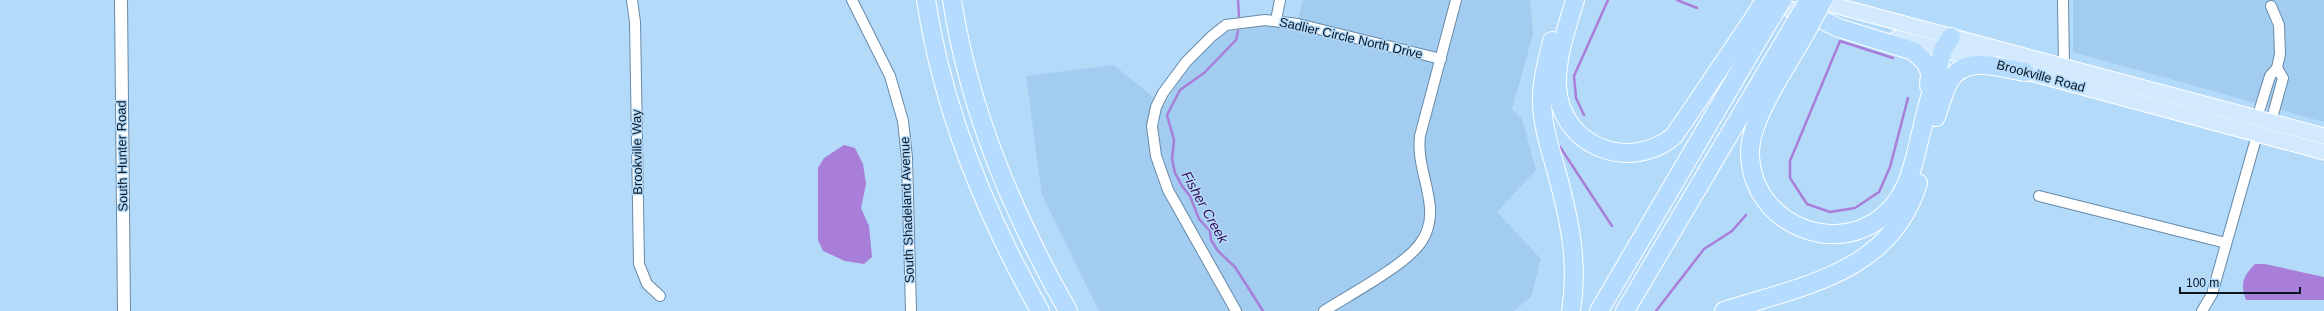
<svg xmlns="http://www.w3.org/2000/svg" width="2324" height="311" font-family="Helvetica,sans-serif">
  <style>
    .built { fill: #a2ccf0 }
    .water { fill: #a87ed8 }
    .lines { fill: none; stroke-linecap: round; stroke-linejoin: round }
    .stream { stroke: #a87ed8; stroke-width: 2.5 }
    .minor-casing { stroke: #678aa8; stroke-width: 12 }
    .tertiary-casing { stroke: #678aa8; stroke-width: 14 }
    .primary-casing { stroke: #fff; stroke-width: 17 }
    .motorway-casing { stroke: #fff; stroke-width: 20 }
    .minor { stroke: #fff; stroke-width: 10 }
    .tertiary { stroke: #fff; stroke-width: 12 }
    .primary { stroke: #d3eafe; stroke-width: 15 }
    .motorway { stroke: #b5dcfe; stroke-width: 18 }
    .motorway-bridge-casing { stroke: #fff; stroke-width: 20; stroke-linecap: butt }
    .motorway-bridge { stroke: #b5dcfe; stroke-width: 18 }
    .labels { text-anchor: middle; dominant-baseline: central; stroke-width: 3; stroke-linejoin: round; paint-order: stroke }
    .street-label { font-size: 13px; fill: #091723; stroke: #b4dafa }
    .water-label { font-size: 14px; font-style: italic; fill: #3a0b5d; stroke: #b4dafa }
  </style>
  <rect width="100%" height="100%" fill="#b4dafa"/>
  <g class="built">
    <polygon points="1303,0 1530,0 1533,34 1512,109 1522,119 1536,170 1497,212 1541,259 1531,297 1514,311 1099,311 1042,195 1026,76 1114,65 1164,106 1175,87 1197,58 1227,32 1268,25 1295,29"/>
    <polygon points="2073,0 2324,0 2324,122 2073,52"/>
  </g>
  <g class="water">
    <polygon points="844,145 855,148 863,164 866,184 861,208 869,226 872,257 864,264 845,261 823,251 818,240 818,168 824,158"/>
    <path d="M2255,264H2265L2324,277V300H2246C2240,284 2243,276 2255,264Z"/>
  </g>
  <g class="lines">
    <g class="stream">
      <polyline points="1238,0 1239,16"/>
      <polyline points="1677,0 1697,8"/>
      <polyline points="1238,31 1236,40 1204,73 1180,90 1167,115 1174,140 1172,159 1175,173 1182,186 1190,196 1199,219 1210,231 1211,240 1218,251 1235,267 1263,311"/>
      <polyline points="1893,58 1840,41 1790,161 1790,178 1807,204 1830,212 1855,208 1879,192 1890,167 1908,98"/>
      <polyline points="1584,115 1576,98 1574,76 1608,0"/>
      <polyline points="1560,147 1612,226"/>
      <polyline points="1656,311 1704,249 1732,231 1746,215"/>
    </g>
    <g class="minor-casing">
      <g id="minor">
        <polyline points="632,0 635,22 639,264 647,284 660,296"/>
        <polyline points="852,0 890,76 903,121 907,158 911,311"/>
        <polyline points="2063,0 2064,66"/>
        <polyline points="1276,20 1280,0"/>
        <polyline points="2257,118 2270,76 2277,68 2280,54 2279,25 2271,6"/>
        <polyline points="2271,122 2283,78 2277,68"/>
        <polyline points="2039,196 2226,243"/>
        <polyline points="1236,311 1168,190 1156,156 1152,126 1156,107 1163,93 1186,62 1212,36 1226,25 1265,20 1298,24 1441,59"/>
        <path d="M1324,311C1349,295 1402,267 1419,245C1427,235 1431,221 1430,208C1428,183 1417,161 1420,136L1456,0"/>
        <polyline points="2202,311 2212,294 2259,128"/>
      </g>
    </g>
    <g class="tertiary-casing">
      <polyline id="tertiary" points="121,0 124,311"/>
    </g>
    <g class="primary-casing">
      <g id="primary">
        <polyline points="1815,0 2324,136"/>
        <polyline points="1768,3 1812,15"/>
        <polyline points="1897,38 1990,62"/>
        <polyline points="2015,69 2324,152"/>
      </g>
    </g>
    <g class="motorway-casing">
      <g id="motorway">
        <path d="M926,0C943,111 985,213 1040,311"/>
        <path d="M952,0C969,111 1013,214 1068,311"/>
        <path d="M1575,0C1567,27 1556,57 1557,86C1560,146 1629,173 1674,136L1753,19"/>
        <polyline points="1811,15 1839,28 1913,51 1926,63 1930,73 1929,86"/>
        <path d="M1805,34C1788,65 1749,119 1750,154C1752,232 1855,265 1899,198C1912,178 1916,152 1922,129C1928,102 1936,76 1943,50L1951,37"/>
        <path d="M1552,41C1547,62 1541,83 1542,104C1543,127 1550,148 1556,170C1569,217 1579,262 1571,311"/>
        <path d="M1936,117C1940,106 1943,93 1949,82C1964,54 2001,68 2025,72"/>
        <polyline points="1599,311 1768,23"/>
        <polyline points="1625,311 1791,30"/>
        <path d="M1724,311C1802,286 1891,273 1918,183"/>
      </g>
    </g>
    <use href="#minor" class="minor"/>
    <use href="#tertiary" class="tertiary"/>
    <use href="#primary" class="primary"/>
    <use href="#motorway" class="motorway"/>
    <g class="motorway-bridge-casing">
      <g id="motorway-bridge">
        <polyline points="1753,19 1765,0"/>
        <polyline points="1768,23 1782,0"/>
        <polyline points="1791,30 1809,0"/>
        <polyline points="1805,34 1823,0"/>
      </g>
    </g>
    <use href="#motorway-bridge" class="motorway-bridge"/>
  </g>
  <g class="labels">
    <g class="street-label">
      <text transform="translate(1351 38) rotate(13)">Sadlier Circle North Drive</text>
      <text transform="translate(2041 76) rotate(15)">Brookville Road</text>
      <text transform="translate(637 152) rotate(-91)">Brookville Way</text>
      <text transform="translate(122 156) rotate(-91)">South Hunter Road</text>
      <text transform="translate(907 210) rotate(-92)">South Shadeland Avenue</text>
    </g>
    <g class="water-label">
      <text transform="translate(1205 207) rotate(61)">Fisher Creek</text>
    </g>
  </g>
  <path d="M2180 287v6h120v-6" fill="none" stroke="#091723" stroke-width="2"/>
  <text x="2186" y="287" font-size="12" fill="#091723" stroke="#b4dafa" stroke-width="3" paint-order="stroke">100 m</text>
</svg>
